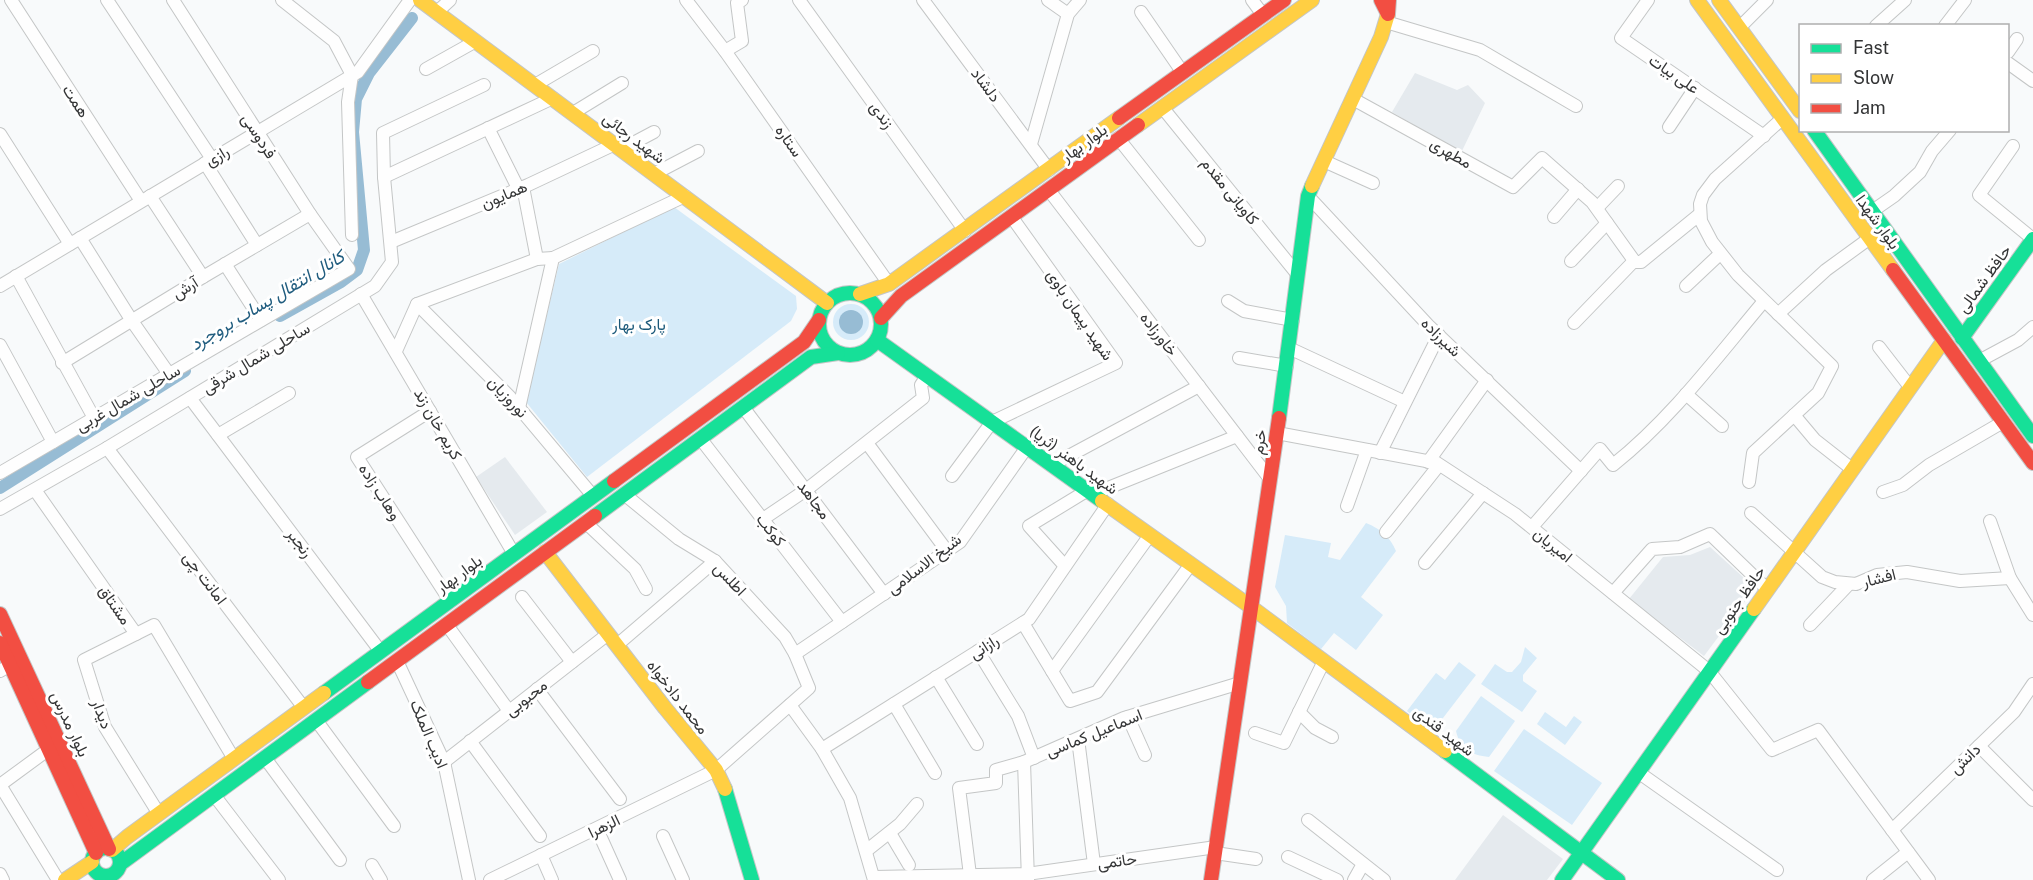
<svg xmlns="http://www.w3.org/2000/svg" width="2033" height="880" font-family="'Public Sans',Vazirmatn,sans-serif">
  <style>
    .built { fill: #e5eaee }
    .green { fill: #d6ebf9 }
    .water { fill: #97bcd4 }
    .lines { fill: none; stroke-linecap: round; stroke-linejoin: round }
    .canal { stroke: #97bcd4; stroke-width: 12 }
    .street-casing { stroke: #c4c6c6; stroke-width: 14 }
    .fast-casing { stroke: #c4c6c6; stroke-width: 16 }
    .slow-casing { stroke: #c4c6c6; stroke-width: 16 }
    .jam-casing { stroke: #c4c6c6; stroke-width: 16 }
    .street { stroke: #fefefe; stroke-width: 12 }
    .fast { stroke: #16e098; stroke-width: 14 }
    .slow { stroke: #ffcf43; stroke-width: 14 }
    .jam { stroke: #f24e42; stroke-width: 14 }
    .labels { text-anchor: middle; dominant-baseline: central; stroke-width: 6; stroke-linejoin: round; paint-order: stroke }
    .street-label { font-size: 16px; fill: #343536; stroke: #fff }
    .park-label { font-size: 16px; fill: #1b597a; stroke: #fff }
    .water-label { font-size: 18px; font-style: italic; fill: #215d7f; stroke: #fff }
  </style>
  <rect width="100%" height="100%" fill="#f8fafb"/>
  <g class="built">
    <polygon points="1415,73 1457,90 1468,85 1485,103 1461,153 1392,112"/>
    <polygon points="505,457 547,512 515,535 476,477"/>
    <polygon points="1710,547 1755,588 1704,656 1629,599 1663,557 1690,555"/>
    <polygon points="1503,815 1563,859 1547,880 1455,880"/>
  </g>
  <g class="green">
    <polygon points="674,207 796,296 797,309 791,321 587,477 526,402 559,264"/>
    <circle cx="851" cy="322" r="18"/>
    <path d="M1366,523C1381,529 1390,537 1396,551L1361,597L1383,615L1356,650L1334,633L1321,649L1287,623L1286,606L1275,587L1285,535L1331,543L1328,557L1340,560Z"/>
    <polygon points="1525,647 1537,658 1523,675 1523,681 1537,691 1522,712 1481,684 1495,664 1507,672 1512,672 1521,662"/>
    <polygon points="1459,662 1476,675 1433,731 1407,711 1436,673 1445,680"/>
    <path d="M1481,696L1515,721L1489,757C1471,755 1460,749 1456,731Z"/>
    <polygon points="1545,712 1566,727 1574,716 1582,722 1565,745 1537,724"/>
    <polygon points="1524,729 1602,783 1572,825 1494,771"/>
  </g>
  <circle class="water" cx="851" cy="322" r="12"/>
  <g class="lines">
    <g class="canal">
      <polyline points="280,316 341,282 357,270 364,250 353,132 356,99 369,73 412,18"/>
      <polyline points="0,488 185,371"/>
    </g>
    <g class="street-casing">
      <g id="street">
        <polyline points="11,0 141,201"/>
        <polyline points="107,0 212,159"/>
        <polyline points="282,0 334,41 352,75 348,102 352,235"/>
        <polyline points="686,0 725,51 889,284"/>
        <polyline points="799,0 965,231"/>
        <polyline points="923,0 1049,170"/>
        <polyline points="1048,0 1068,14"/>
        <polyline points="1252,0 1263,15"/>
        <polyline points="1648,0 1621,38 1764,136"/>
        <polyline points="437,12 450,0"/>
        <polyline points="1141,12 1183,73"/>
        <polyline points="1386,22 1480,50 1576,106"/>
        <polyline points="1876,26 1905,0"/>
        <polyline points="1945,26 1965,0"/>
        <polyline points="1739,28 1767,0"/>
        <polyline points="725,51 742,41 737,3 742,0"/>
        <polyline points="2008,52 2017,39"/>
        <polyline points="2008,63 2033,81"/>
        <polyline points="426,69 476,41"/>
        <polyline points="535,85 593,51"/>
        <polyline points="1353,99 1513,187 1542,158 1592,202 1635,262"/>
        <polyline points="1162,107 1298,275"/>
        <polyline points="573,113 622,83"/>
        <polyline points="1669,127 1695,88"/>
        <polyline points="488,128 518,188"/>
        <polyline points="0,134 70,244"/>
        <polyline points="1118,138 1199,240"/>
        <polyline points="1031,144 1068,14 1080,0"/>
        <polyline points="2013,146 1979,195 2033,239"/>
        <polyline points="622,149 654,132"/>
        <polyline points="1324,161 1373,183"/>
        <polyline points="205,163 257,245"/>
        <polyline points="654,174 698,151"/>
        <polyline points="384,177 553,98"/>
        <polyline points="523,187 537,259"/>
        <polyline points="1048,189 1270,479"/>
        <polyline points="150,196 203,277"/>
        <polyline points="1308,196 1428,325 1581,471"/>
        <polyline points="1597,208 1618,186"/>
        <polyline points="1871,212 1894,196 1920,172 1932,151 1950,130"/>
        <polyline points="1554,217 1578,189"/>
        <polyline points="80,238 132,321 169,374"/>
        <polyline points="391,242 528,185 615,144"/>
        <polyline points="1571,261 1607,223"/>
        <polyline points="225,264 261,320"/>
        <polyline points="16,276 94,418"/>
        <polyline points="0,286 358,72 410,0"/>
        <polyline points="1686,286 1720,254"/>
        <polyline points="361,294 514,554"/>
        <polyline points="1228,301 1244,311 1293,320"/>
        <polyline points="417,304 510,397 593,496"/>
        <polyline points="1778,314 1826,270 1870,238"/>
        <polyline points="1574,323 1633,262 1641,262 1700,214"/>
        <polyline points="0,345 53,442"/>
        <polyline points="1879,347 1910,387"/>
        <polyline points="1289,348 1405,402"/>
        <polyline points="396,351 417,304 537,259 553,258"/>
        <polyline points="1239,358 1287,366"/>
        <polyline points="1979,361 2018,340 2033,327"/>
        <polyline points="62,363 203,277 310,214"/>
        <polyline points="1686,394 1722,426"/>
        <polyline points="190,398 381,652"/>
        <polyline points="743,407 884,594"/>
        <polyline points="519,408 553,258 685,196"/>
        <polyline points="430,411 357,457 450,601"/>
        <polyline points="1794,415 1815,440 1852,469"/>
        <polyline points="1277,433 1437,463 1515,514 1709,671 1772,750 1818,730 1929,880"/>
        <polyline points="218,435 289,393"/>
        <polyline points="700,438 842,622"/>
        <polyline points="867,443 947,551"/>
        <polyline points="107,448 304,708"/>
        <polyline points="1380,453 1439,335"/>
        <polyline points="1428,462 1487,380"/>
        <polyline points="1052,465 1199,386"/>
        <polyline points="0,473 349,269 310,214 173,0"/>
        <polyline points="952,476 992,422 1116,363 1011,216"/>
        <polyline points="1749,482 1753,453 1818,393 1832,366 1738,275 1712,242 1701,221 1700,204 1703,195 1715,179 1783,118"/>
        <polyline points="35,490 136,634 154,625 234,759"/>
        <polyline points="1883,492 1903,485 1929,465 2003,422"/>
        <polyline points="1093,494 1237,436"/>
        <polyline points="1347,506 1367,450"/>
        <polyline points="0,509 107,448 375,286 392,262 384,177 383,133 484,85"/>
        <polyline points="1751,513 1822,577 1835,582 1856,584 1877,575 1907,572 1960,581 2010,578"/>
        <polyline points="763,519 806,490 923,398 921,385 927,376"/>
        <polyline points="1990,521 2010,578 2033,615"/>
        <polyline points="585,522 635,569 646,589"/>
        <path d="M1532,527L1600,449L1613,465C1671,419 1716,358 1764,301"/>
        <polyline points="1386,532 1439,465"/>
        <polyline points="1425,563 1483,493"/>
        <polyline points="1065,566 1029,526 1088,490"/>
        <polyline points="1613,593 1652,549 1680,547 1710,534 1767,589"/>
        <polyline points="522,597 572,662"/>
        <polyline points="1023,623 1070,701 1097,692 1191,564"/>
        <polyline points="447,625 509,711"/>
        <polyline points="1810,625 1849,584"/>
        <polyline points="136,634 84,660 105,727 159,814"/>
        <polyline points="617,645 715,561"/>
        <polyline points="978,651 1018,716 1034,758"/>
        <polyline points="795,654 960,542 1027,447"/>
        <polyline points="397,661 444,762 469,880"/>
        <polyline points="0,671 10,665"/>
        <polyline points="1052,671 1150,535"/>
        <polyline points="936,677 977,744"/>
        <polyline points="537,689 620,799"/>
        <polyline points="894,704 935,773"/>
        <polyline points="790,705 822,749 850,798 874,880"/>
        <polyline points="1299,712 1315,728 1332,737"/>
        <polyline points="1128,717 1145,755"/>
        <polyline points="316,720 394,826"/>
        <polyline points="1255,733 1284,743 1324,661"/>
        <polyline points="1078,739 1094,864"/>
        <polyline points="470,741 540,836"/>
        <polyline points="1979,746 2033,800"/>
        <polyline points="822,749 1029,619 1108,504"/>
        <polyline points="265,758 340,860"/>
        <polyline points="444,762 608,634"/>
        <polyline points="1024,762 1028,880"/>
        <polyline points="1638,772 1777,870"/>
        <polyline points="0,785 58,880"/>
        <polyline points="0,785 49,749"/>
        <polyline points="214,795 279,880"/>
        <polyline points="1308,820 1384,880"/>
        <polyline points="597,829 620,880"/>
        <polyline points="1892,830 2014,712 2033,684"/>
        <polyline points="890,833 909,865"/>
        <polyline points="663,836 683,880"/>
        <polyline points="866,851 900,824 917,804"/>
        <polyline points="1215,853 1256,859"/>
        <polyline points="541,855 552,880"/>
        <polyline points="1288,857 1337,880"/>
        <polyline points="372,865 381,880"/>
        <polyline points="0,874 3,880"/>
        <polyline points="970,875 959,788 996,783 996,770 1024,762 1124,718 1240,683"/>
        <polyline points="874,877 1027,874 1216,847"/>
        <polyline points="490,880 716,770 809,688 795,654 785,637 715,561 679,539 624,494"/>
        <polyline points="1354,880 1363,864"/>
        <polyline points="1873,880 1908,852"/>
      </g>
    </g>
    <g class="fast-casing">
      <g id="fast">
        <polyline points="1814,130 2033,436"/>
        <circle cx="850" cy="324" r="31"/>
        <polyline points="1962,338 2033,239"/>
        <polyline points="877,340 1102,501"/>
        <polyline points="1279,418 1308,196 1312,186"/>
        <polyline points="595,516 811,357 838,353"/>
        <polyline points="324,693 614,481"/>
        <polyline points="1445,751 1618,880"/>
        <polyline points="725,789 752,880"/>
        <circle cx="106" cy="862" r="14"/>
        <polyline points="120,864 368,682"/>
        <polyline points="1562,880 1754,609"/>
      </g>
    </g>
    <g class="slow-casing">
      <g id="slow">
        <polyline points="420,0 827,303"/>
        <polyline points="1697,0 1893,270"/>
        <polyline points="1719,0 1800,111"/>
        <polyline points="1138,125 1312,0"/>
        <polyline points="1312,186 1381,37 1388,14"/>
        <polyline points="860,294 889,284 1119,118"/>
        <polyline points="1102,501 1251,607 1445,751"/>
        <polyline points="545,552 665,708 716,770 725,789"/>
        <polyline points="1754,609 1944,340"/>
        <polyline points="112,850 127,837 324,693"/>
        <polyline points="65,880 92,862"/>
      </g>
    </g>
    <g class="jam-casing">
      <g id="jam">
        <polyline points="1381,0 1388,14 1389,0"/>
        <polyline points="1119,118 1284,0"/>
        <polyline points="1893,270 2033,463"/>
        <polyline points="881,318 901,296 1138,125"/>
        <polyline points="614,481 804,342 819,320"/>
        <polyline points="0,614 109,849"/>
        <polyline points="0,643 96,853"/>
        <polyline points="368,682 595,516"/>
        <polyline points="1211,880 1279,418"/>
      </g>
    </g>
    <use href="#street" class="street"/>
    <use href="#fast" class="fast"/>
    <use href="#slow" class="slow"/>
    <use href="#jam" class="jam"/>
  </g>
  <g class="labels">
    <g class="street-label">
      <text transform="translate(1674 74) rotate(34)">علی بیات</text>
      <text transform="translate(986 85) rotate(53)">دلشاد</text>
      <text transform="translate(76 101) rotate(57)">همت</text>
      <text transform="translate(882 115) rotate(54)">زندی</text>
      <text transform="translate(259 136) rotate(57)">فردوسی</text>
      <text transform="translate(634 138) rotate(37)">شهید رجائی</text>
      <text transform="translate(789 141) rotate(55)">ستاره</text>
      <text transform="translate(1084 143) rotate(-36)">بلوار بهار</text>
      <text transform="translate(1451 153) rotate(30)">مطهری</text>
      <text transform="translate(217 156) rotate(-31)">رازی</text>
      <text transform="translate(1230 191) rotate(51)">کاویانی مقدم</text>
      <text transform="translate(504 195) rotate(-23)">همایون</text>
      <text transform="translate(1878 222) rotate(54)">بلوار شهدا</text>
      <text transform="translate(1984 279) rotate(-54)">حافظ شمالی</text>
      <text transform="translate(185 288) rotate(-32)">آرش</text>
      <text transform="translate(1080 315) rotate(56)">شهید پیمان باوی</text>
      <text transform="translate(1159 334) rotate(52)">خاورزاده</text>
      <text transform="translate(1441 337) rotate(44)">شیرزاده</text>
      <text transform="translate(256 358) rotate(-31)">ساحلی شمال شرقی</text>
      <text transform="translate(508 397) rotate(47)">نوروزیان</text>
      <text transform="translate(128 398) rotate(-30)">ساحلی شمال غربی</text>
      <text transform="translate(438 424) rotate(60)">کریم خان زند</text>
      <text transform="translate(1259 442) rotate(-82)">خرم</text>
      <text transform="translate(1074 460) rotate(36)">شهید باهنر (ثریا)</text>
      <text transform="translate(380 492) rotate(57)">وهاب زاده</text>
      <text transform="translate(814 500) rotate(53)">مجاهد</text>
      <text transform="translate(771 530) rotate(52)">کوکب</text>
      <text transform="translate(300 543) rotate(53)">رنجبر</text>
      <text transform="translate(1553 545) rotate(39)">امیریان</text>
      <text transform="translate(924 564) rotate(-37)">شیخ الاسلامی</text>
      <text transform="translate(459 574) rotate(-36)">بلوار بهار</text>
      <text transform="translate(205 578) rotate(53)">امانت چی</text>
      <text transform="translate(1879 578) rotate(-14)">افشار</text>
      <text transform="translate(730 579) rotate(46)">اطلس</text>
      <text transform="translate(1739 600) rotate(-55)">حافظ جنوبی</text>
      <text transform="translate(115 605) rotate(55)">مشتاق</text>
      <text transform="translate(984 647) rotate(-32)">رازانی</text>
      <text transform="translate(678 697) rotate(52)">محمد دادخواه</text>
      <text transform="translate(526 698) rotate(-38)">محبوبی</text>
      <text transform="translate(102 714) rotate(69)">دیدار</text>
      <text transform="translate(70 724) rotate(65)">بلوار مدرس</text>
      <text transform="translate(1444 731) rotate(37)">شهید قندی</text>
      <text transform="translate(1094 733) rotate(-22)">اسماعیل کماسی</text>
      <text transform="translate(429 734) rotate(67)">ادیب الملک</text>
      <text transform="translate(1965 759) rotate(-44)">دانش</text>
      <text transform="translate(604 826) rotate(-26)">الزهرا</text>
      <text transform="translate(1117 861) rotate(-8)">حاتمی</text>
    </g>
    <g class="park-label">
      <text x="639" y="324">پارک بهار</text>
    </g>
    <g class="water-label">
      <text transform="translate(267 300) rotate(-31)">کانال انتقال پساب بروجرد</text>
    </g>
  </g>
  <rect x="1799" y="24" width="210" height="108" fill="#ffffff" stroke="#aeaeaf" stroke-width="1.5"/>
  <rect x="1811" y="44" width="30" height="9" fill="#16e098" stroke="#aeaeaf" stroke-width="1.5"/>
  <text x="1853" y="54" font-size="18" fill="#343536">Fast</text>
  <rect x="1811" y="74" width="30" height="9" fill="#ffcf43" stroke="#aeaeaf" stroke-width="1.5"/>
  <text x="1853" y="84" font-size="18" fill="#343536">Slow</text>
  <rect x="1811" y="104" width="30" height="9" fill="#f24e42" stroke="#aeaeaf" stroke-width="1.5"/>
  <text x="1853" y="114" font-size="18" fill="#343536">Jam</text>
</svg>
